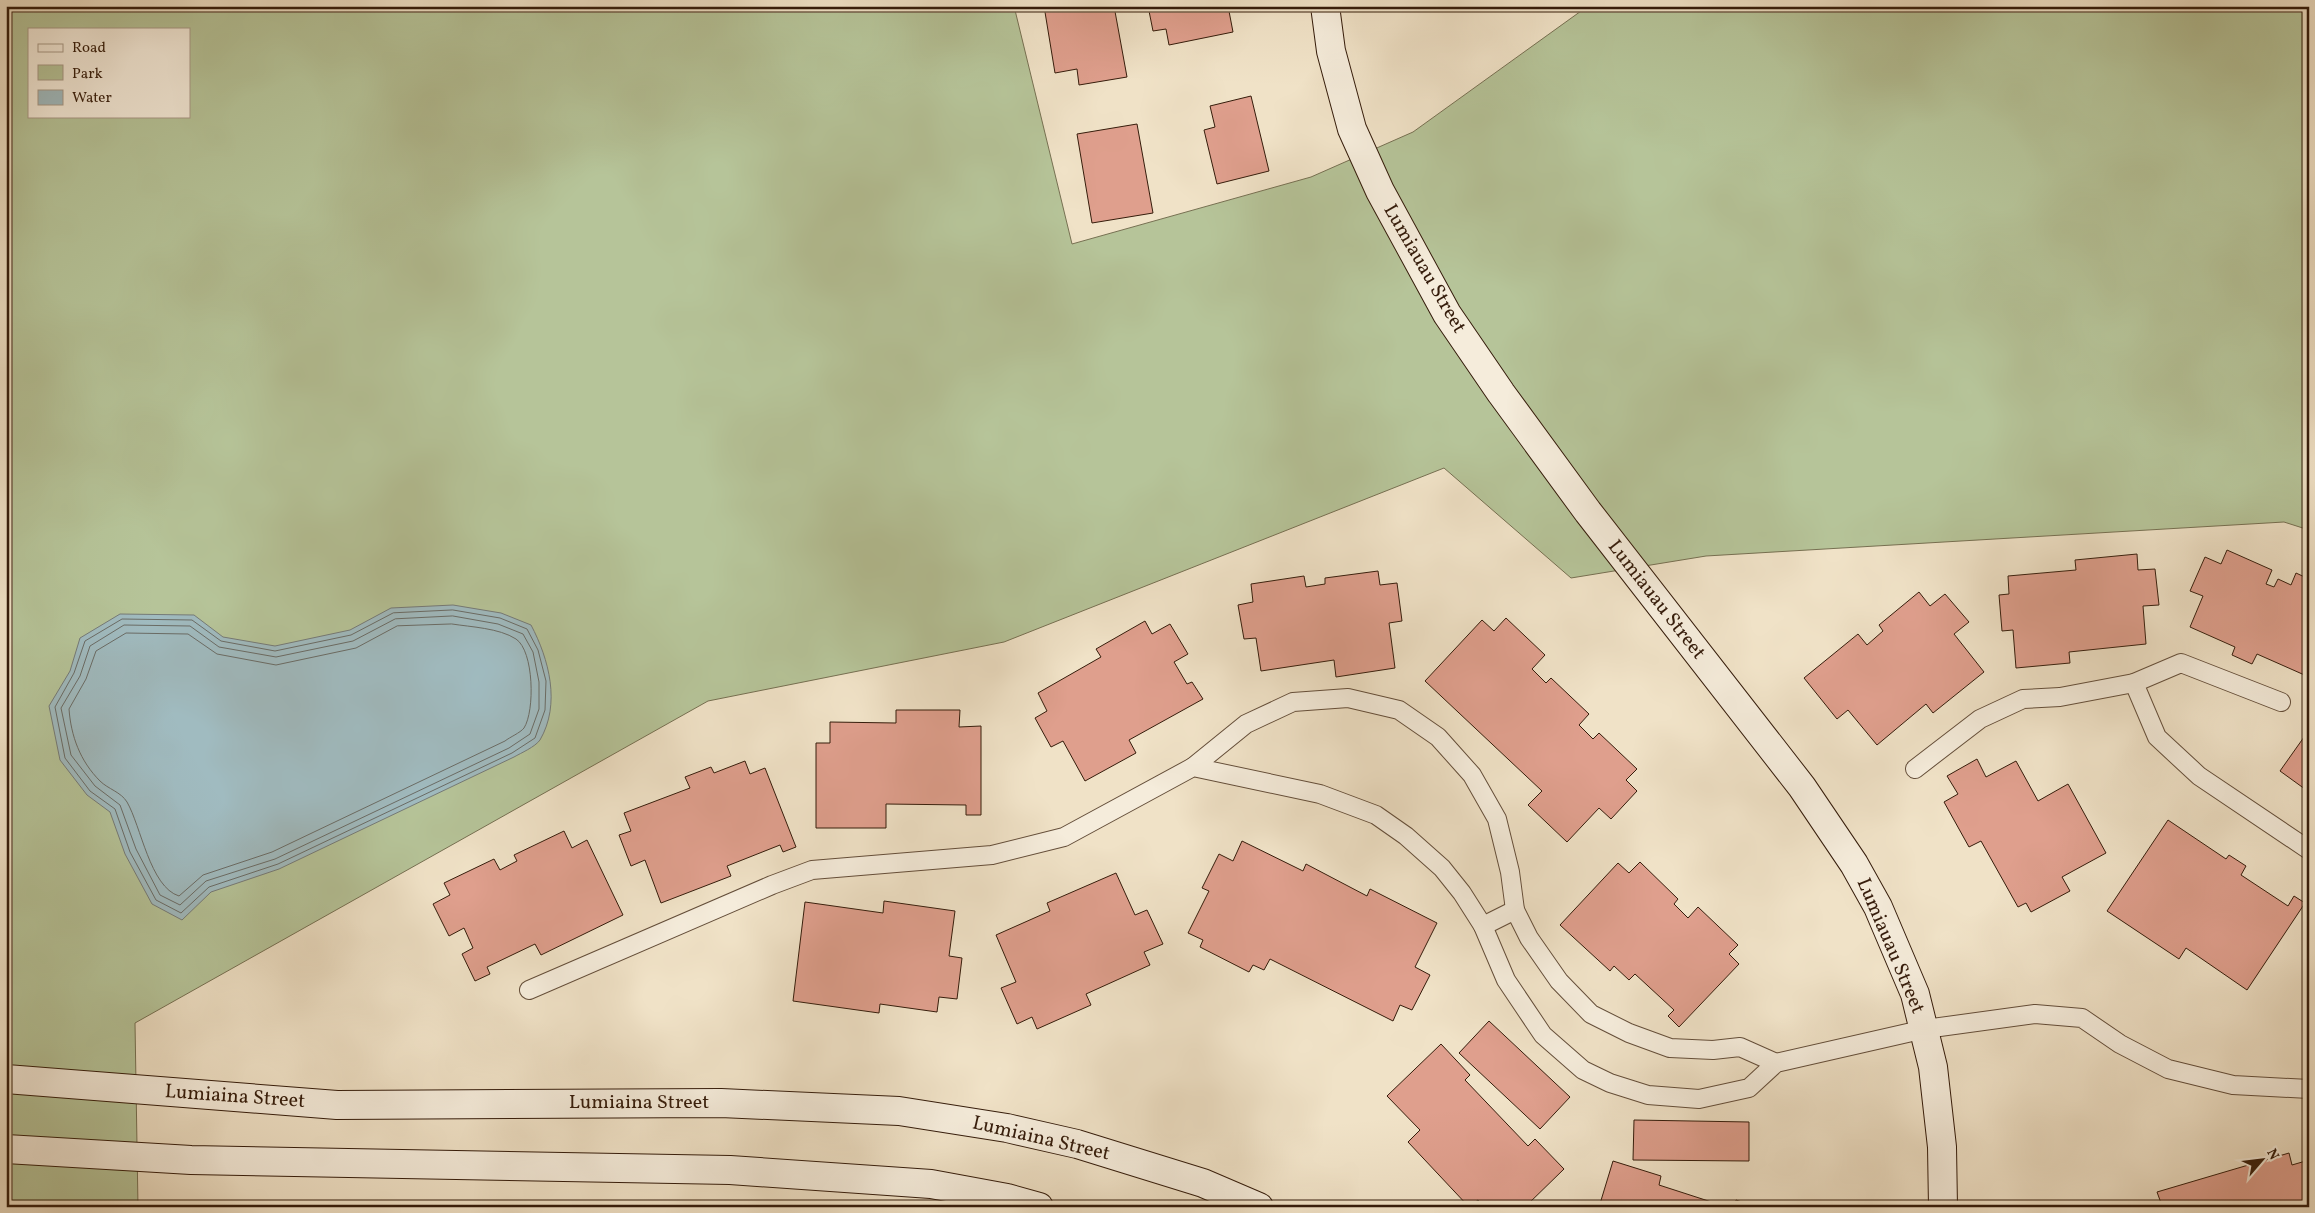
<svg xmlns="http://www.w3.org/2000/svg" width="2315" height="1213" font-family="Vollkorn,serif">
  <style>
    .green { fill: #b6c499; stroke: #767052; fill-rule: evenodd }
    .water { fill: #a0bbc0; stroke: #757b78 }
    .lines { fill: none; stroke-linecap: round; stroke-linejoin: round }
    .shore { stroke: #6a6c66; stroke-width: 1 }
    .building { fill: #df9f8d; stroke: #351c0b }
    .lane-casing { stroke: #644e3a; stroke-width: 20 }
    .secondary-casing { stroke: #351c0b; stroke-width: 30 }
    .lane { stroke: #f5ecdb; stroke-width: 18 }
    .secondary { stroke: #f5ecdb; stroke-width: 28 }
    .labels { text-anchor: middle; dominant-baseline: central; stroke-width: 5; stroke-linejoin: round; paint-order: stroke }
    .street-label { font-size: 20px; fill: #351c0b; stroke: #f5ecdb }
  </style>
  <rect width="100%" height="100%" fill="#f0e2c7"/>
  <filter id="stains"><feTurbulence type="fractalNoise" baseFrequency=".004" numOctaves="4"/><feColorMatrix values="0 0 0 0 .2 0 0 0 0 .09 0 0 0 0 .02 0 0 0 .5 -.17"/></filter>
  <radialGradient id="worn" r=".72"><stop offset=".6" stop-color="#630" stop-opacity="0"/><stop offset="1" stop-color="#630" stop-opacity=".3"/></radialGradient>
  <path class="green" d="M6,6H1014L1072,244L1311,177L1413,132L1588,6H2309V530L2284,522L1706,556L1571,578L1444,468L1004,642L708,701L135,1023L138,1207H6ZM29,29H189V116H29Z"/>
  <path class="water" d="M453,605L501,613L531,625C549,659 561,704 540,740C535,747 521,753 514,757L279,869L211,892L182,920L152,904L125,854L110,812L87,795L60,760L49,706L70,671L80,638L120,614L194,615L223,637L275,646L350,630L391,608Z"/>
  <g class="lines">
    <g class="shore">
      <polygon points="453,610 500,618 527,629 538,650 546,681 545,710 535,738 512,753 278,864 209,887 181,913 156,900 130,852 115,809 90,791 65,758 55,707 74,673 85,641 122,619 192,620 221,641 275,651 351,635 393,613"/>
      <polygon points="453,616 498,624 523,634 533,652 539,682 539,709 530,734 509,748 275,859 206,881 180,905 160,895 136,849 120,805 95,786 71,755 61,708 80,676 90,646 124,625 190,626 219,647 276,657 353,641 395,619"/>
      <path d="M452,624C471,627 499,628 516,639C534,651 535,711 524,728C520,733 510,737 505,741L272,852L203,875L179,896C150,887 141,826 127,802C121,792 108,789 100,781C80,761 71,736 69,709L86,679L96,651L126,633L188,634L217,654L276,665L356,648L397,626Z"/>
    </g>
  </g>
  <g class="building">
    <polygon points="1044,6 1114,6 1127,77 1079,85 1077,69 1055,73"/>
    <polygon points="1148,6 1228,6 1233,32 1169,45 1166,29 1153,31"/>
    <polygon points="1251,96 1269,171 1217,184 1204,130 1215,127 1210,106"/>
    <polygon points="1137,124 1153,213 1092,223 1077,134"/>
    <polygon points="2227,550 2272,570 2266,584 2274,587 2278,579 2291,585 2296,573 2309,579 2309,677 2257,654 2252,664 2232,655 2235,647 2190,627 2203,596 2190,591 2205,557 2221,564"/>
    <polygon points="2137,554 2138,570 2155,569 2159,605 2143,606 2146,644 2069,652 2070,663 2016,668 2013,630 2002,631 1999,595 2009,594 2008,576 2076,570 2075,560"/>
    <polygon points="1378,571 1380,585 1397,583 1402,621 1389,623 1395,668 1336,677 1334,660 1261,671 1256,638 1244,639 1238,605 1253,602 1251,584 1304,576 1306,587 1325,584 1325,578"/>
    <polygon points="1919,592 1930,606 1945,594 1969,622 1954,634 1984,672 1933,713 1926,704 1877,745 1848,710 1837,719 1804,678 1858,634 1867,645 1883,631 1879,625"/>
    <polygon points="1506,618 1545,655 1532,669 1546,683 1551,678 1589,714 1579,725 1593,739 1599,733 1637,769 1626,780 1637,791 1611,819 1599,808 1567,842 1528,805 1542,791 1425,681 1482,620 1494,631"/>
    <polygon points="1145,621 1152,634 1170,624 1188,654 1174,662 1187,684 1192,682 1203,699 1129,740 1136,753 1085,781 1063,741 1051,747 1035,718 1047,711 1038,693 1101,657 1096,649"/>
    <polygon points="896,710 960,710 959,727 981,726 981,815 966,815 966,805 886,804 886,828 816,828 816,743 830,743 830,722 896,723"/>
    <polygon points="2309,730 2309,792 2280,771"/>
    <polygon points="1977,759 1986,777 2016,761 2038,801 2068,784 2106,853 2062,877 2070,891 2031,912 2026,903 2018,907 1981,841 1969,847 1944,802 1958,794 1947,776"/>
    <polygon points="745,761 750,774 765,768 796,847 783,852 780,845 727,866 731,876 661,903 645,860 631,866 619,835 631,831 624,813 690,788 685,777 711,767 714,773"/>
    <polygon points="2168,820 2226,859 2229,855 2246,866 2241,875 2288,906 2294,896 2305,903 2247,990 2186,948 2179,959 2107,911"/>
    <polygon points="564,831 572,848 587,840 623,915 541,955 535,944 487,967 490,974 475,981 462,954 473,948 464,928 449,936 433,904 450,895 444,883 494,859 500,870 517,861 514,855"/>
    <polygon points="1242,841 1303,871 1306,864 1367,896 1370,889 1437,923 1415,967 1430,975 1412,1010 1400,1005 1393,1021 1270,959 1264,970 1253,965 1249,972 1200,947 1203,940 1188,933 1209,891 1202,888 1219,854 1233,861"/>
    <polygon points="1640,862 1678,899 1674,904 1688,918 1698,907 1738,945 1729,954 1739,964 1679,1027 1668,1016 1674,1010 1635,974 1629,980 1614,966 1610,971 1560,925 1618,863 1629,873"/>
    <polygon points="1116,873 1135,915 1147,910 1163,944 1144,952 1150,965 1086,994 1091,1005 1037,1029 1032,1017 1017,1024 1001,988 1016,982 996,935 1050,911 1047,903"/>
    <polygon points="884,901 955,911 949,956 962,958 957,999 939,997 937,1012 880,1004 879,1013 793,1001 805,902 883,913"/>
    <polygon points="1489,1021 1570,1097 1540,1129 1459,1053"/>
    <polygon points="1441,1044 1470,1075 1465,1080 1528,1146 1535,1139 1564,1169 1525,1207 1484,1207 1478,1200 1469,1207 1408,1142 1420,1130 1387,1096"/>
    <polygon points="1634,1120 1749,1122 1749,1161 1633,1160"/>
    <polygon points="2289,1153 2292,1165 2309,1160 2309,1207 2148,1207 2161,1203 2157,1192"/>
    <polygon points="1613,1161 1661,1176 1659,1185 1727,1207 1599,1207"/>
    <polygon points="1736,1200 1757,1207 1734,1207"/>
  </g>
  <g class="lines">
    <g class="lane-casing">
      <g id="lane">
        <polyline points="2134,683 2157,737 2199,776 2309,850"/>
        <polyline points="1193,767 1246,724 1293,702 1348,698 1399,710 1438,737 1472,775 1497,819 1510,872 1515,910 1529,938 1559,981 1591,1014 1629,1033 1670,1048 1713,1050 1740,1047 1776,1063"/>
        <polyline points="1915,769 1980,719 2023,699 2060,697 2134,683 2181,663 2281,702"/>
        <polyline points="1483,926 1515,910"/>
        <polyline points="529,990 772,885 812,870 992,855 1064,837 1193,767 1320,794 1376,815 1406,836 1442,868 1462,893 1483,926 1506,980 1543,1035 1583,1070 1610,1083 1648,1095 1699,1099 1749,1088 1776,1063 1925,1029 2035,1014 2082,1018 2120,1044 2168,1069 2233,1085 2309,1089"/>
      </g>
    </g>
    <g class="secondary-casing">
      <g id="secondary">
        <polyline points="1325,6 1331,51 1352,129 1380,191 1447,314 1501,393 1588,512 1802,787 1854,864 1878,907 1915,994 1933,1067 1942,1147 1943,1207"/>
        <polyline points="6,1079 337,1105 721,1103 899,1111 1007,1128 1077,1144 1203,1183 1259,1207"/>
        <polyline points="6,1149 191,1160 730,1170 931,1184 1007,1198 1039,1207"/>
      </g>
    </g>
    <use href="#lane" class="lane"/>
    <use href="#secondary" class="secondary"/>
  </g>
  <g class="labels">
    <g class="street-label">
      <text transform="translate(1424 269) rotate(60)">Lumiauau Street</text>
      <text transform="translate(1656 600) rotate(52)">Lumiauau Street</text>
      <text transform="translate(1890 946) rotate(67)">Lumiauau Street</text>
      <text transform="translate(235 1097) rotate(4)">Lumiaina Street</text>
      <text x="639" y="1103">Lumiaina Street</text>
      <text transform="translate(1041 1139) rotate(13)">Lumiaina Street</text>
    </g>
  </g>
  <rect width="2315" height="1213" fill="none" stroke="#f0e2c7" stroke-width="25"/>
  <rect x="8" y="8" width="2300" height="1198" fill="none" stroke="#351c0b" stroke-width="2.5"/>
  <rect x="12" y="12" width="2290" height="1188" fill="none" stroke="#351c0b"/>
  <rect x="28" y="28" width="162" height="90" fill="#f5ecdb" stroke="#a89988"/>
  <rect x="38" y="44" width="25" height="8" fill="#f5ecdb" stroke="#a89988"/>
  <text x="72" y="52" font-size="15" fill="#351c0b">Road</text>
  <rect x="38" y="65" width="25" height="15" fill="#b6c499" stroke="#a89988"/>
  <text x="72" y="78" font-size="15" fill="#351c0b">Park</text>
  <rect x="38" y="90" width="25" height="15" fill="#a0bbc0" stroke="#a89988"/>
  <text x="72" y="102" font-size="15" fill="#351c0b">Water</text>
  <g transform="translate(2262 1160) rotate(62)" stroke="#f5ecdb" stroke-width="4" paint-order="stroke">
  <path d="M0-4L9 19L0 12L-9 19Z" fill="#351c0b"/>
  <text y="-8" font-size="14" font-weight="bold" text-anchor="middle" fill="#351c0b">N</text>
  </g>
  <rect width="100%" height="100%" filter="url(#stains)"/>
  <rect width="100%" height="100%" fill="url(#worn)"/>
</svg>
